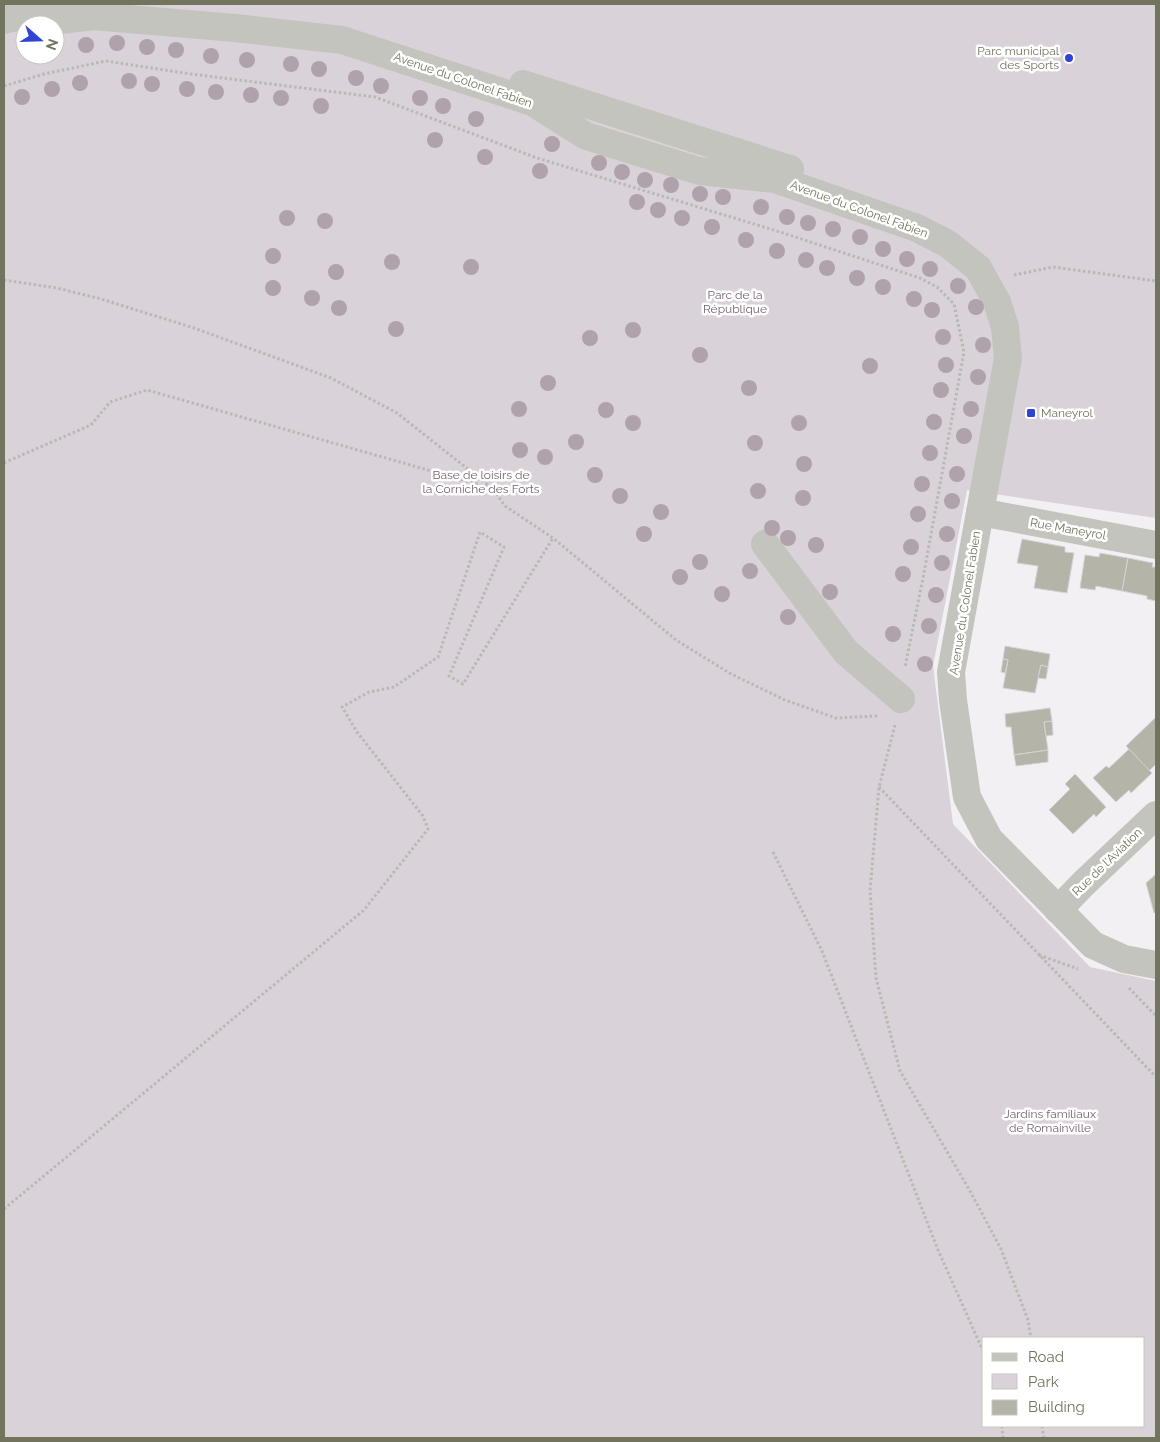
<svg xmlns="http://www.w3.org/2000/svg" width="1160" height="1442" font-family="Raleway,sans-serif">
  <style>
    .green { fill: #dad2d9; fill-rule: evenodd }
    .building { fill: #b4b4a9; stroke: #d4d3d5 }
    .lines { fill: none; stroke-linecap: round; stroke-linejoin: round }
    .path { stroke: #b8b9b3; stroke-width: 3; stroke-dasharray: 2.5 2.5; stroke-linecap: butt }
    .minor { stroke: #c3c4bd; stroke-width: 28 }
    .tree { fill: #afa2aa }
    .poi-dot { fill: #2f44d4; stroke: #fff; stroke-width: 2 }
    .labels { text-anchor: middle; dominant-baseline: central; stroke-width: 5; stroke-linejoin: round; paint-order: stroke }
    .poi-label { font-size: 12px; fill: #72745d; stroke: #fff; text-anchor: end }
    .street-label { font-size: 12px; fill: #72745d; stroke: #fff }
    .park-label { font-size: 12px; fill: #77636e; stroke: #fff }
  </style>
  <rect width="100%" height="100%" fill="#f3f0f4"/>
  <path class="green" d="M4,4H1156V518L967,490L933,666L953,824L1090,967L1156,981V1438H4ZM25,25H55V55H25ZM984,1338H1144V1426H984Z"/>
  <g class="building">
    <polygon points="1022,539 1065,547 1065,552 1074,553 1067,593 1034,588 1038,566 1017,563"/>
    <polygon points="1100,553 1128,558 1122,591 1096,586 1095,590 1080,588 1085,555 1099,557"/>
    <polygon points="1128,558 1153,563 1152,567 1156,567 1156,601 1147,599 1147,596 1122,591"/>
    <polygon points="1005,646 1050,654 1048,667 1041,665 1035,693 1003,688 1008,660 1003,659"/>
    <polygon points="1003,659 1008,660 1005,673 1001,672"/>
    <polygon points="1041,665 1048,667 1046,679 1038,678"/>
    <polygon points="1050,708 1052,721 1044,722 1048,750 1014,755 1011,727 1006,727 1005,714"/>
    <polygon points="1156,717 1156,764 1149,771 1126,746"/>
    <polygon points="1052,721 1053,735 1046,736 1044,722"/>
    <polygon points="1129,749 1152,773 1131,793 1129,790 1116,802 1093,778 1106,766 1109,768"/>
    <polygon points="1048,750 1048,762 1016,766 1014,755"/>
    <polygon points="1075,774 1106,807 1096,817 1094,814 1073,834 1049,810 1070,789 1065,784"/>
    <polygon points="1156,874 1156,913 1154,913 1146,883"/>
  </g>
  <g class="lines">
    <g class="path">
      <polyline points="4,86 44,74 106,61 191,74 375,97 537,158 777,231 920,278 937,287 954,304 964,352 924,573 905,667"/>
      <polyline points="1014,275 1053,267 1156,281"/>
      <polyline points="4,280 57,288 101,299 194,328 331,378 397,413 493,489 505,506 553,538 676,640 731,674 785,700 836,718 876,716 878,714"/>
      <polyline points="4,463 91,425 110,402 147,390 491,488"/>
      <polyline points="895,725 879,787 870,891 876,978 900,1071 970,1191 1001,1249 1028,1320 1031,1338"/>
      <polyline points="879,787 1156,1077"/>
      <polyline points="773,852 822,951 938,1250 984,1353"/>
      <polyline points="1039,955 1078,969"/>
      <polyline points="1129,988 1156,1016"/>
      <polyline points="4,1209 364,910 428,829 423,816 357,732 342,707 369,692 394,687 438,657 480,532 504,547 449,676 463,684 553,538"/>
      <polyline points="1002,1426 1003,1438"/>
      <polyline points="1042,1426 1044,1438"/>
    </g>
    <g class="minor">
      <polyline points="4,20 62,6"/>
      <polyline points="42,25 61,20 93,16 235,28 342,40 532,102 586,136 699,171 775,179 917,228 948,244 978,268 997,302 1005,327 1008,358 951,672 953,700 967,797 989,839 1093,945 1124,959 1156,965"/>
      <polyline points="523,84 790,169"/>
      <polyline points="980,512 1156,545"/>
      <polyline points="765,544 846,652 901,699"/>
      <polyline points="1058,910 1083,884 1156,815"/>
    </g>
  </g>
  <g class="tree">
    <circle cx="117" cy="43" r="8"/>
    <circle cx="86" cy="45" r="8"/>
    <circle cx="147" cy="47" r="8"/>
    <circle cx="176" cy="50" r="8"/>
    <circle cx="211" cy="56" r="8"/>
    <circle cx="247" cy="60" r="8"/>
    <circle cx="291" cy="64" r="8"/>
    <circle cx="319" cy="69" r="8"/>
    <circle cx="356" cy="78" r="8"/>
    <circle cx="129" cy="81" r="8"/>
    <circle cx="80" cy="83" r="8"/>
    <circle cx="152" cy="84" r="8"/>
    <circle cx="381" cy="86" r="8"/>
    <circle cx="52" cy="89" r="8"/>
    <circle cx="187" cy="89" r="8"/>
    <circle cx="216" cy="92" r="8"/>
    <circle cx="251" cy="95" r="8"/>
    <circle cx="22" cy="97" r="8"/>
    <circle cx="281" cy="98" r="8"/>
    <circle cx="420" cy="98" r="8"/>
    <circle cx="321" cy="106" r="8"/>
    <circle cx="443" cy="106" r="8"/>
    <circle cx="476" cy="119" r="8"/>
    <circle cx="435" cy="140" r="8"/>
    <circle cx="552" cy="144" r="8"/>
    <circle cx="485" cy="157" r="8"/>
    <circle cx="599" cy="163" r="8"/>
    <circle cx="540" cy="171" r="8"/>
    <circle cx="622" cy="172" r="8"/>
    <circle cx="645" cy="180" r="8"/>
    <circle cx="671" cy="185" r="8"/>
    <circle cx="700" cy="194" r="8"/>
    <circle cx="723" cy="197" r="8"/>
    <circle cx="637" cy="202" r="8"/>
    <circle cx="761" cy="207" r="8"/>
    <circle cx="658" cy="210" r="8"/>
    <circle cx="787" cy="217" r="8"/>
    <circle cx="287" cy="218" r="8"/>
    <circle cx="682" cy="218" r="8"/>
    <circle cx="325" cy="221" r="8"/>
    <circle cx="808" cy="223" r="8"/>
    <circle cx="712" cy="227" r="8"/>
    <circle cx="833" cy="229" r="8"/>
    <circle cx="860" cy="237" r="8"/>
    <circle cx="746" cy="240" r="8"/>
    <circle cx="883" cy="249" r="8"/>
    <circle cx="777" cy="251" r="8"/>
    <circle cx="273" cy="256" r="8"/>
    <circle cx="907" cy="259" r="8"/>
    <circle cx="806" cy="260" r="8"/>
    <circle cx="392" cy="262" r="8"/>
    <circle cx="471" cy="267" r="8"/>
    <circle cx="827" cy="268" r="8"/>
    <circle cx="930" cy="269" r="8"/>
    <circle cx="336" cy="272" r="8"/>
    <circle cx="857" cy="278" r="8"/>
    <circle cx="958" cy="286" r="8"/>
    <circle cx="883" cy="287" r="8"/>
    <circle cx="273" cy="288" r="8"/>
    <circle cx="312" cy="298" r="8"/>
    <circle cx="914" cy="299" r="8"/>
    <circle cx="976" cy="307" r="8"/>
    <circle cx="339" cy="308" r="8"/>
    <circle cx="932" cy="310" r="8"/>
    <circle cx="396" cy="329" r="8"/>
    <circle cx="633" cy="330" r="8"/>
    <circle cx="943" cy="337" r="8"/>
    <circle cx="590" cy="338" r="8"/>
    <circle cx="983" cy="345" r="8"/>
    <circle cx="700" cy="355" r="8"/>
    <circle cx="946" cy="365" r="8"/>
    <circle cx="870" cy="366" r="8"/>
    <circle cx="978" cy="377" r="8"/>
    <circle cx="548" cy="383" r="8"/>
    <circle cx="749" cy="388" r="8"/>
    <circle cx="941" cy="390" r="8"/>
    <circle cx="519" cy="409" r="8"/>
    <circle cx="971" cy="409" r="8"/>
    <circle cx="606" cy="410" r="8"/>
    <circle cx="934" cy="422" r="8"/>
    <circle cx="633" cy="423" r="8"/>
    <circle cx="799" cy="423" r="8"/>
    <circle cx="964" cy="436" r="8"/>
    <circle cx="576" cy="442" r="8"/>
    <circle cx="755" cy="443" r="8"/>
    <circle cx="520" cy="450" r="8"/>
    <circle cx="930" cy="453" r="8"/>
    <circle cx="545" cy="457" r="8"/>
    <circle cx="804" cy="464" r="8"/>
    <circle cx="957" cy="474" r="8"/>
    <circle cx="595" cy="475" r="8"/>
    <circle cx="922" cy="484" r="8"/>
    <circle cx="758" cy="491" r="8"/>
    <circle cx="620" cy="496" r="8"/>
    <circle cx="803" cy="498" r="8"/>
    <circle cx="952" cy="501" r="8"/>
    <circle cx="661" cy="512" r="8"/>
    <circle cx="918" cy="514" r="8"/>
    <circle cx="772" cy="528" r="8"/>
    <circle cx="644" cy="534" r="8"/>
    <circle cx="947" cy="534" r="8"/>
    <circle cx="788" cy="538" r="8"/>
    <circle cx="816" cy="545" r="8"/>
    <circle cx="911" cy="547" r="8"/>
    <circle cx="700" cy="562" r="8"/>
    <circle cx="942" cy="563" r="8"/>
    <circle cx="750" cy="571" r="8"/>
    <circle cx="903" cy="574" r="8"/>
    <circle cx="680" cy="577" r="8"/>
    <circle cx="830" cy="592" r="8"/>
    <circle cx="722" cy="594" r="8"/>
    <circle cx="936" cy="595" r="8"/>
    <circle cx="788" cy="617" r="8"/>
    <circle cx="929" cy="626" r="8"/>
    <circle cx="893" cy="634" r="8"/>
    <circle cx="925" cy="664" r="8"/>
  </g>
  <g class="poi-dot">
    <circle cx="1069" cy="58" r="5"/>
    <rect x="1026" y="408" width="10" height="10" rx="2.5"/>
  </g>
  <g class="labels">
    <g class="poi-label">
      <text x="1059" y="51">Parc municipal<tspan x="1059" dy="14">des Sports</tspan></text>
      <text x="1041" y="413" text-anchor="start">Maneyrol</text>
    </g>
    <g class="street-label">
      <text transform="translate(463 80) rotate(19)">Avenue du Colonel Fabien</text>
      <text transform="translate(859 209) rotate(20)">Avenue du Colonel Fabien</text>
      <text transform="translate(1068 529) rotate(10)">Rue Maneyrol</text>
      <text transform="translate(965 603) rotate(-81)">Avenue du Colonel Fabien</text>
      <text transform="translate(1107 862) rotate(-44)">Rue de l'Aviation</text>
    </g>
    <g class="park-label">
      <text x="735" y="295">Parc de la<tspan x="735" dy="14">République</tspan></text>
      <text x="481" y="475">Base de loisirs de<tspan x="481" dy="14">la Corniche des Forts</tspan></text>
      <text x="1050" y="1114">Jardins familiaux<tspan x="1050" dy="14">de Romainville</tspan></text>
    </g>
  </g>
  <rect width="1160" height="1442" fill="none" stroke="#72745d" stroke-width="10"/>
  <rect x="982" y="1337" width="162" height="90" fill="#ffffff" stroke="#c7c7be"/>
  <rect x="992" y="1353" width="25" height="8" fill="#c3c4bd" stroke="#c7c7be"/>
  <text x="1028" y="1362" font-size="15" fill="#72745d">Road</text>
  <rect x="992" y="1374" width="25" height="15" fill="#dad2d9" stroke="#c7c7be"/>
  <text x="1028" y="1387" font-size="15" fill="#72745d">Park</text>
  <rect x="992" y="1400" width="25" height="15" fill="#b4b4a9" stroke="#c7c7be"/>
  <text x="1028" y="1412" font-size="15" fill="#72745d">Building</text>
  <g transform="translate(40 40) rotate(110)"><circle r="24" fill="#ffffff" stroke="#c7c7be"/>
  <path d="M0-4L9 19L0 12L-9 19Z" fill="#2f44d4"/>
  <text y="-8" font-size="14" font-weight="bold" text-anchor="middle" fill="#72745d">N</text>
  </g>
</svg>
